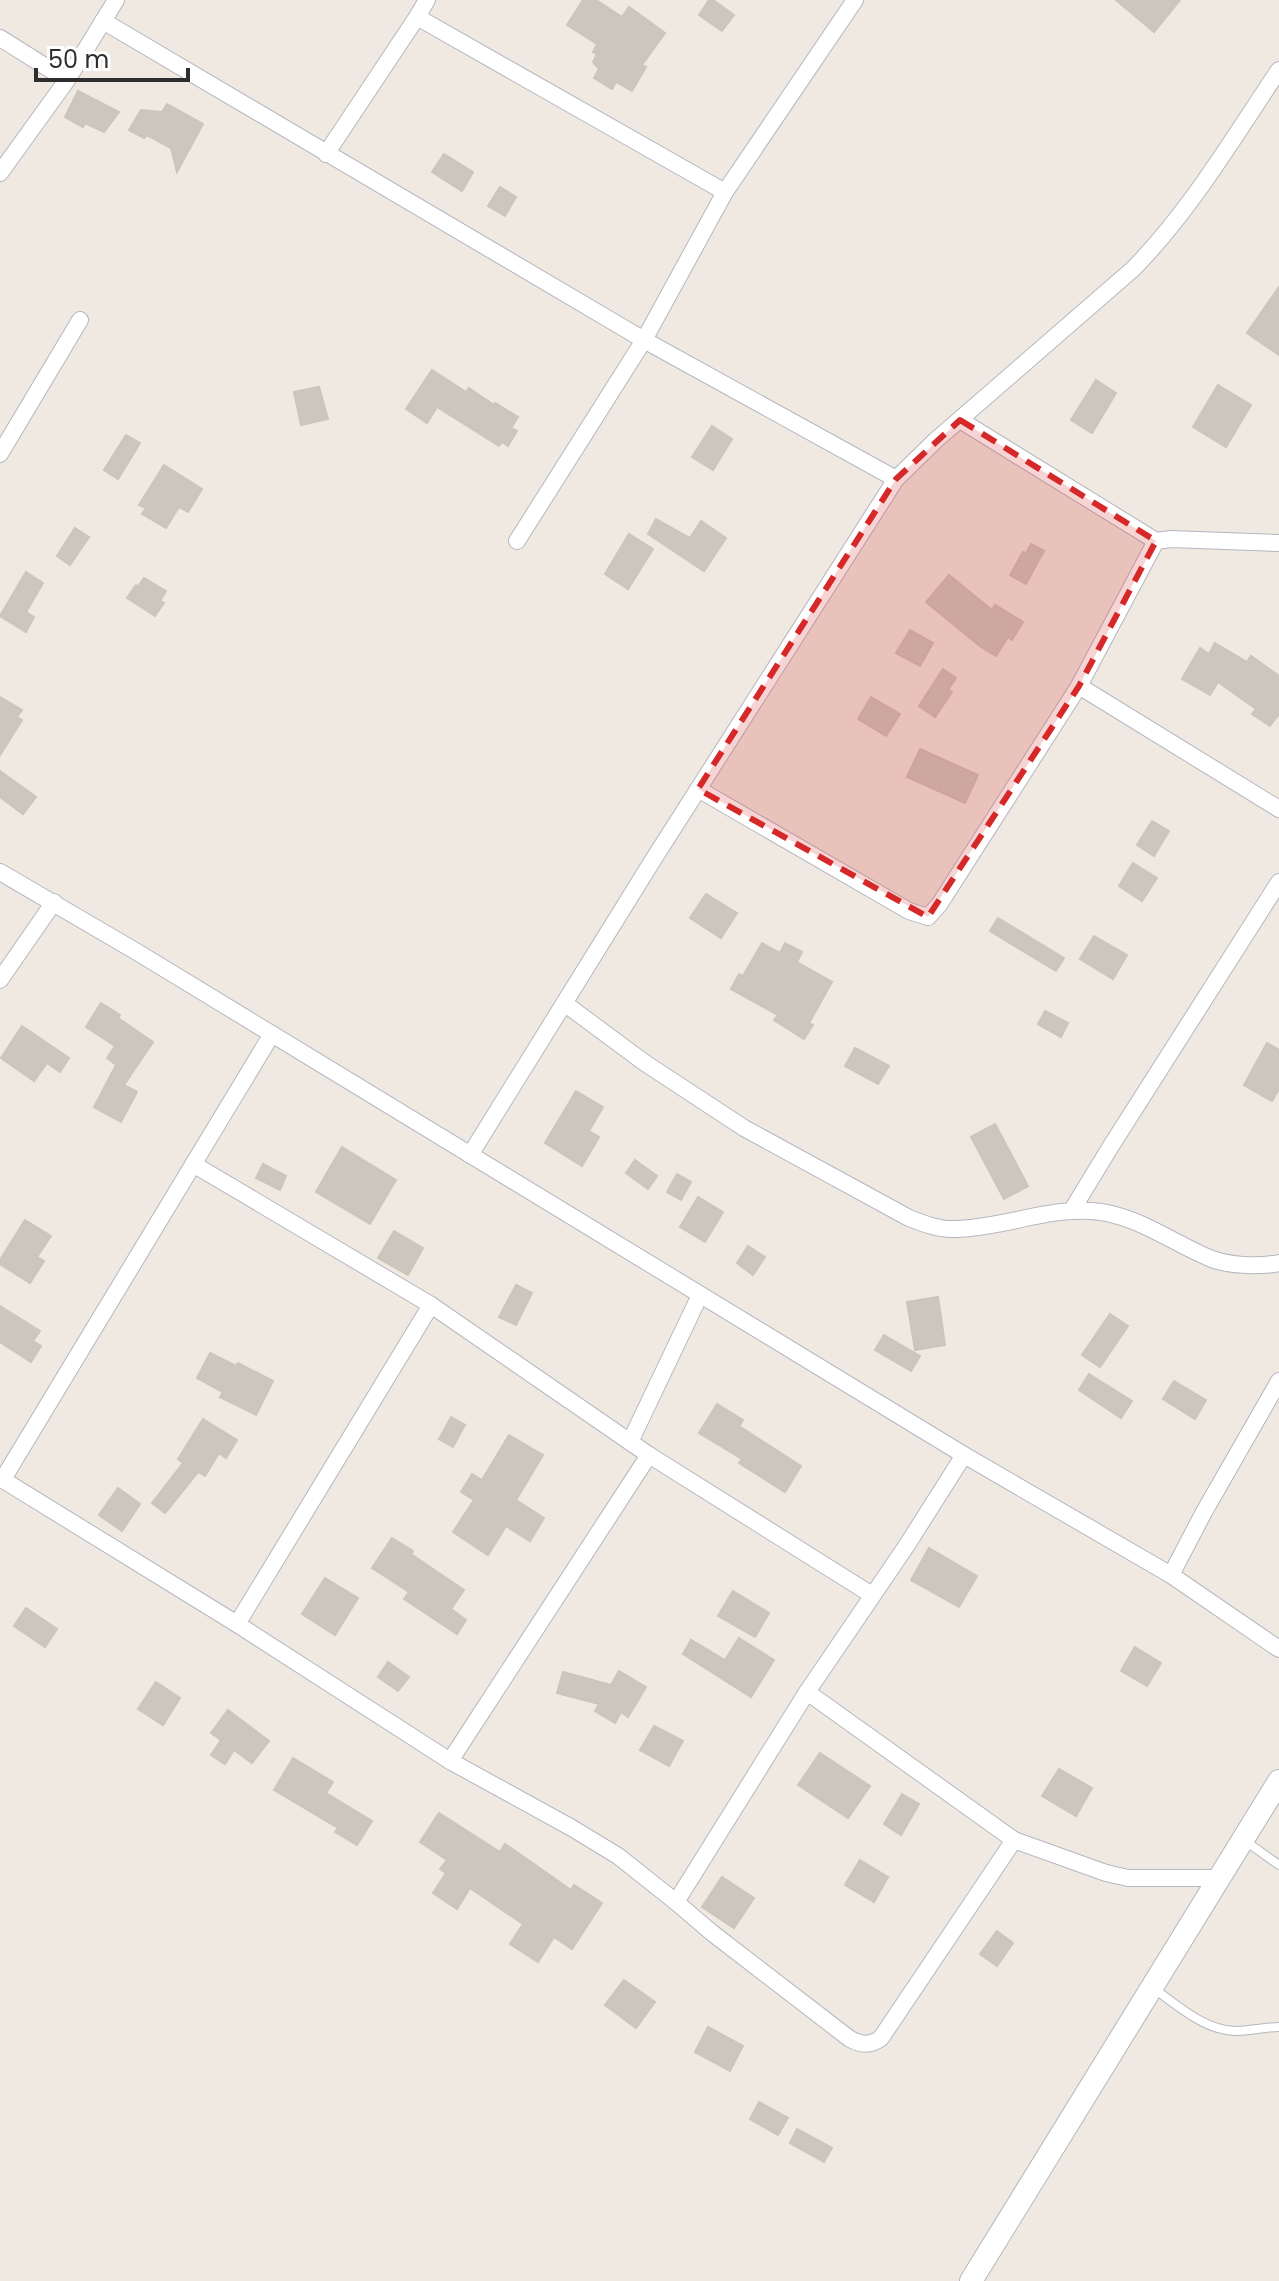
<svg xmlns="http://www.w3.org/2000/svg" width="1279" height="2281" font-family="Poppins,sans-serif">
  <style>
    .building { fill: #cbc7bf; stroke: #cbc5ba; stroke-width: 2 }
    .lines { fill: none; stroke-linecap: round; stroke-linejoin: round }
    .service-casing { stroke: #b4b7c1; stroke-width: 10 }
    .minor-casing { stroke: #b4b7c1; stroke-width: 18 }
    .tertiary-casing { stroke: #b4b7c1; stroke-width: 24 }
    .service { stroke: #fff; stroke-width: 8 }
    .minor { stroke: #fff; stroke-width: 16 }
    .tertiary { stroke: #fff; stroke-width: 22 }
    .marked { fill: #d62828; fill-opacity: 0.2; stroke: #d62828; stroke-width: 6; stroke-dasharray: 16 10; stroke-linejoin: round }
  </style>
  <rect width="100%" height="100%" fill="#efe9e1"/>
  <g class="building">
    <polygon points="583,0 596,0 622,17 629,7 665,33 642,65 646,67 632,91 616,82 612,89 594,78 599,69 593,62 597,54 593,52 597,44 567,25"/>
    <polygon points="709,0 713,0 734,15 722,31 699,15"/>
    <polygon points="1116,0 1180,0 1154,32"/>
    <polygon points="78,91 119,112 104,132 85,123 83,127 65,117"/>
    <polygon points="167,104 203,124 177,172 171,148 147,135 144,138 129,130 141,110 162,112"/>
    <polygon points="444,154 473,172 462,191 432,172"/>
    <polygon points="500,187 516,197 505,216 488,206"/>
    <polygon points="1279,287 1279,355 1247,333"/>
    <polygon points="432,370 466,392 469,388 494,405 495,403 518,417 511,428 517,431 508,446 502,442 499,446 437,407 427,423 406,409"/>
    <polygon points="1096,380 1116,393 1092,433 1071,420"/>
    <polygon points="1218,385 1251,405 1226,447 1193,427"/>
    <polygon points="319,387 328,419 301,425 294,392"/>
    <polygon points="712,426 732,439 713,470 692,457"/>
    <polygon points="126,435 140,443 118,479 104,470"/>
    <polygon points="164,465 202,489 188,512 179,507 166,528 142,514 146,508 139,505"/>
    <polygon points="656,519 690,538 701,521 726,538 704,571 648,534"/>
    <polygon points="75,528 89,537 70,565 57,556"/>
    <polygon points="629,534 653,549 628,589 605,574"/>
    <polygon points="1031,544 1044,551 1026,584 1010,575 1023,552 1026,553"/>
    <polygon points="26,572 43,583 26,612 34,617 26,632 0,616"/>
    <polygon points="949,575 992,610 995,605 1023,622 1012,640 1008,637 996,656 981,647 926,602"/>
    <polygon points="144,578 166,591 160,601 164,603 155,616 127,598 136,585 138,587"/>
    <polygon points="910,630 933,643 920,666 896,653"/>
    <polygon points="1215,643 1247,662 1251,656 1279,676 1279,714 1270,726 1252,714 1256,709 1218,682 1210,695 1182,679 1200,648 1209,654"/>
    <polygon points="943,669 956,678 948,690 952,692 935,717 919,706"/>
    <polygon points="0,697 22,710 17,717 22,720 0,755"/>
    <polygon points="871,697 900,714 886,736 858,719"/>
    <polygon points="920,749 978,775 965,803 907,777"/>
    <polygon points="0,771 36,797 23,814 0,797"/>
    <polygon points="1152,821 1169,831 1154,856 1137,845"/>
    <polygon points="1133,863 1157,878 1142,901 1119,886"/>
    <polygon points="706,894 737,913 721,938 690,918"/>
    <polygon points="998,918 1064,958 1056,971 990,931"/>
    <polygon points="1094,936 1127,955 1113,979 1080,959"/>
    <polygon points="762,943 780,953 785,943 802,952 797,962 832,982 809,1023 813,1025 804,1039 774,1020 778,1015 731,989 739,974 743,976"/>
    <polygon points="101,1003 120,1015 118,1018 153,1042 124,1085 137,1092 121,1122 94,1107 116,1065 107,1058 115,1046 86,1027"/>
    <polygon points="1045,1011 1068,1023 1061,1037 1038,1024"/>
    <polygon points="22,1026 69,1058 60,1072 47,1063 34,1081 1,1058"/>
    <polygon points="1267,1043 1279,1050 1279,1089 1272,1101 1244,1085"/>
    <polygon points="855,1048 889,1066 878,1084 845,1066"/>
    <polygon points="576,1091 603,1107 589,1131 599,1137 582,1166 545,1143"/>
    <polygon points="995,1124 1028,1186 1004,1199 971,1137"/>
    <polygon points="342,1147 396,1180 370,1224 316,1192"/>
    <polygon points="635,1160 657,1176 648,1189 626,1173"/>
    <polygon points="263,1164 286,1176 280,1190 256,1178"/>
    <polygon points="677,1174 691,1182 681,1200 667,1192"/>
    <polygon points="698,1197 723,1212 705,1242 680,1227"/>
    <polygon points="25,1220 51,1236 37,1257 44,1261 30,1283 0,1264 0,1260"/>
    <polygon points="394,1231 423,1248 408,1275 378,1258"/>
    <polygon points="748,1246 765,1257 753,1275 737,1263"/>
    <polygon points="516,1285 532,1293 516,1325 499,1317"/>
    <polygon points="938,1297 945,1345 915,1350 907,1302"/>
    <polygon points="0,1306 40,1331 33,1341 41,1346 31,1362 0,1342"/>
    <polygon points="1110,1314 1128,1326 1100,1367 1082,1355"/>
    <polygon points="884,1335 920,1356 911,1371 875,1350"/>
    <polygon points="210,1353 236,1366 238,1363 273,1381 256,1415 220,1397 223,1392 197,1378"/>
    <polygon points="1089,1374 1132,1401 1121,1418 1079,1390"/>
    <polygon points="1174,1381 1206,1400 1195,1419 1163,1399"/>
    <polygon points="717,1404 743,1420 739,1426 801,1466 785,1492 739,1463 742,1459 699,1433"/>
    <polygon points="451,1417 465,1425 453,1447 439,1439"/>
    <polygon points="203,1419 237,1440 226,1458 219,1453 205,1476 198,1472 165,1513 152,1503 183,1463 178,1459"/>
    <polygon points="509,1435 543,1455 516,1500 544,1518 530,1541 506,1526 488,1555 453,1532 474,1500 461,1492 472,1474 482,1480"/>
    <polygon points="118,1488 140,1504 122,1531 99,1515"/>
    <polygon points="392,1538 413,1551 411,1554 464,1590 451,1609 466,1620 457,1634 404,1599 409,1592 372,1568"/>
    <polygon points="929,1548 977,1576 959,1607 911,1580"/>
    <polygon points="325,1578 358,1598 335,1635 302,1614"/>
    <polygon points="733,1591 769,1613 755,1637 718,1616"/>
    <polygon points="26,1608 57,1629 45,1647 14,1626"/>
    <polygon points="739,1638 774,1660 751,1697 683,1654 691,1640 725,1660"/>
    <polygon points="1135,1647 1161,1663 1147,1686 1121,1671"/>
    <polygon points="388,1662 409,1677 398,1691 378,1677"/>
    <polygon points="619,1671 646,1687 628,1717 621,1712 615,1723 595,1711 599,1704 557,1693 563,1672 611,1685"/>
    <polygon points="156,1682 180,1698 163,1725 138,1709"/>
    <polygon points="228,1710 269,1741 252,1763 234,1750 225,1764 211,1755 221,1740 211,1733"/>
    <polygon points="654,1726 683,1741 669,1766 640,1750"/>
    <polygon points="820,1753 870,1786 848,1818 798,1785"/>
    <polygon points="293,1758 333,1782 326,1793 372,1821 357,1845 335,1832 338,1828 274,1790"/>
    <polygon points="1059,1769 1092,1788 1076,1816 1042,1796"/>
    <polygon points="902,1794 919,1804 901,1835 884,1824"/>
    <polygon points="439,1813 500,1852 505,1844 571,1890 574,1885 602,1903 572,1949 554,1937 538,1962 510,1944 523,1924 470,1888 457,1909 433,1893 446,1873 440,1869 447,1860 420,1842"/>
    <polygon points="860,1860 888,1877 874,1902 845,1885"/>
    <polygon points="722,1877 754,1898 734,1928 702,1907"/>
    <polygon points="997,1931 1013,1943 997,1966 980,1954"/>
    <polygon points="624,1980 655,2002 636,2028 605,2005"/>
    <polygon points="708,2027 743,2046 730,2071 695,2052"/>
    <polygon points="759,2102 788,2118 778,2135 750,2119"/>
    <polygon points="797,2129 832,2148 824,2162 790,2143"/>
  </g>
  <g class="lines">
    <g class="service-casing">
      <g id="service">
        <polyline points="1244,1840 1279,1865"/>
        <path d="M1153,1988C1177,2005 1204,2030 1235,2031C1250,2031 1264,2027 1279,2027"/>
      </g>
    </g>
    <g class="minor-casing">
      <g id="minor">
        <polyline points="855,0 725,192 644,340 896,479"/>
        <polyline points="417,17 725,192"/>
        <polyline points="103,21 644,340 517,541"/>
        <polyline points="0,38 67,80"/>
        <polyline points="326,154 417,17 427,0"/>
        <polyline points="0,173 67,80 116,0"/>
        <polyline points="960,420 1156,541 1171,539 1279,543"/>
        <polyline points="0,454 80,320"/>
        <polyline points="1079,686 1279,809"/>
        <polyline points="698,789 909,911 928,917 939,905 1079,686 1156,541"/>
        <polyline points="0,872 137,952 964,1455 1171,1575 1279,1649"/>
        <polyline points="0,980 54,902"/>
        <path d="M564,1003L645,1063L744,1128L909,1218C924,1224 940,1230 956,1229C1005,1228 1052,1205 1101,1212C1140,1218 1172,1242 1207,1257C1226,1266 1259,1267 1279,1263"/>
        <path d="M470,1155L653,860L896,479L936,440L1133,269C1191,210 1233,138 1279,70"/>
        <polyline points="193,1164 431,1305 649,1455 872,1595"/>
        <polyline points="1072,1210 1111,1146 1279,882"/>
        <polyline points="630,1442 700,1295"/>
        <path d="M0,1478L237,1624L450,1761L572,1828L618,1856L676,1902L711,1932L850,2039C862,2045 870,2046 881,2038L1014,1840"/>
        <polyline points="3,1479 272,1034"/>
        <polyline points="1171,1575 1204,1512 1279,1381"/>
        <polyline points="237,1624 431,1305"/>
        <polyline points="807,1692 1014,1840 1106,1873 1128,1878 1219,1878"/>
        <polyline points="450,1761 649,1455"/>
        <polyline points="676,1902 807,1692 907,1545 964,1455"/>
      </g>
    </g>
    <g class="tertiary-casing">
      <polyline id="tertiary" points="971,2281 1279,1781"/>
    </g>
    <use href="#service" class="service"/>
    <use href="#minor" class="minor"/>
    <use href="#tertiary" class="tertiary"/>
  </g>
  <path class="marked" d="M960,420L1156,541L1079,686L928,917L698,789L896,479Z"/>
  <path d="M36 68v12h152v-12" fill="none" stroke="#2e2e2e" stroke-width="4"/>
  <text x="48" y="68" font-size="24" fill="#2e2e2e" stroke="#ffffff" stroke-width="6" paint-order="stroke">50 m</text>
</svg>
